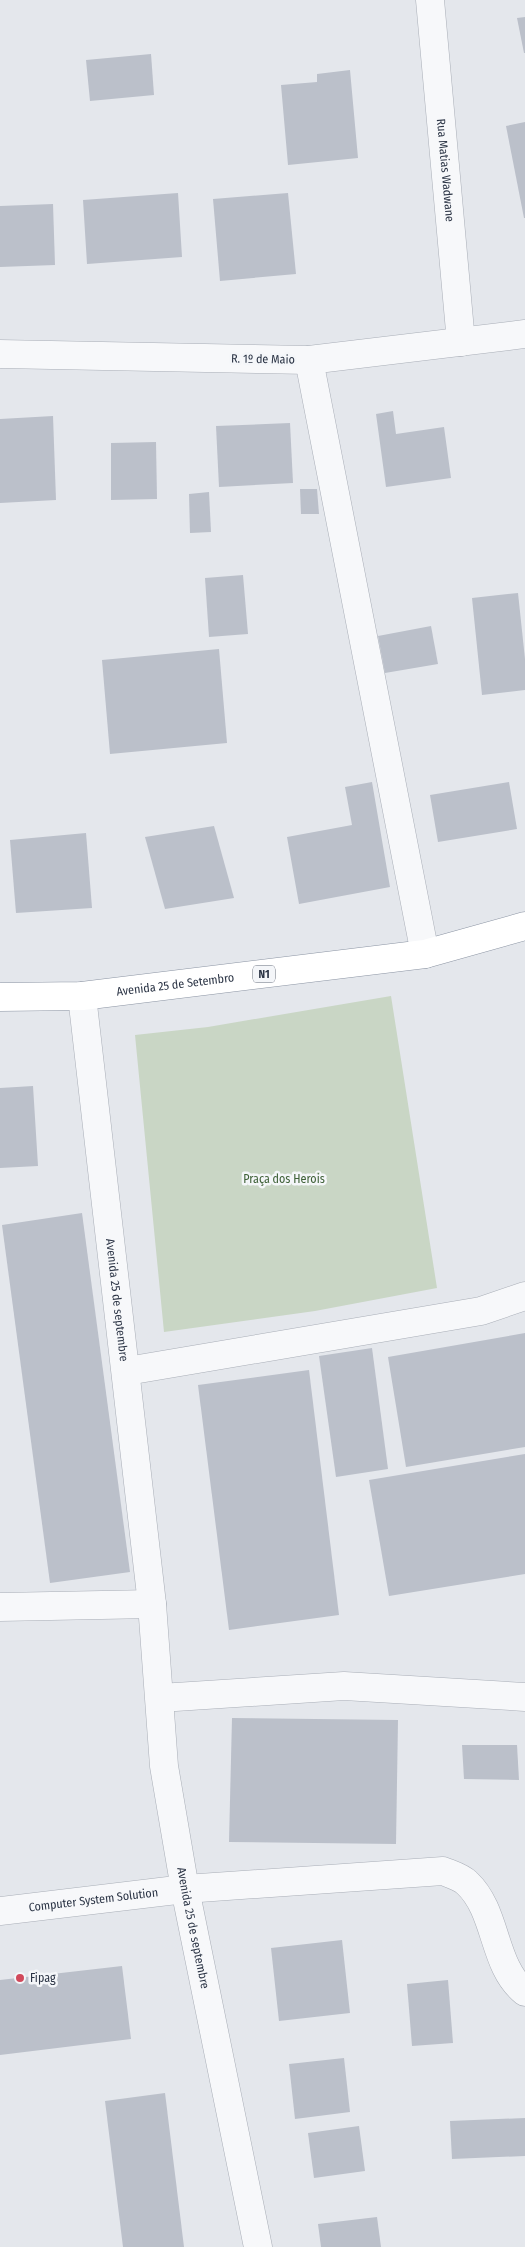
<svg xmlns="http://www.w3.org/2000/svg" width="525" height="2247" font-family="'Fira Sans Condensed',sans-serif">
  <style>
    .green { fill: #c9d6c5 }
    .building { fill: #bbc0ca }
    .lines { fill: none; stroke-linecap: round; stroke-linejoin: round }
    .minor-casing { stroke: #a9aeb7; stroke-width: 29 }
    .highway-casing { stroke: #8b94a3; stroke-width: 29 }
    .minor { stroke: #f7f8fa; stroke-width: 28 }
    .highway { stroke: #fff; stroke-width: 28 }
    .poi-dot { fill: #d1495b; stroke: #f4f6f9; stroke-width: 2 }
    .labels { text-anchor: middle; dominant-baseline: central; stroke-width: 5; stroke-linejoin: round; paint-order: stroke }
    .shield { fill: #f4f6f9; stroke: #676e7b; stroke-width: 1 }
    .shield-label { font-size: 11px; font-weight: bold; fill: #2b3445 }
    .street-label { font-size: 12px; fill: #2b3445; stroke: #f4f6f9 }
    .park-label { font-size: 12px; fill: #3f6138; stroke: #f4f6f9 }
    .poi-label { font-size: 12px; fill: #2b3445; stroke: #f4f6f9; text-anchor: start }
  </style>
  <rect width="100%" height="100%" fill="#e4e7ec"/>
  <polygon class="green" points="391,996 437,1288 315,1311 164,1332 135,1035 208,1027"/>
  <g class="building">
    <polygon points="525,17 525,53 524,53 517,18"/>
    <polygon points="151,54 154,95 90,101 86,60"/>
    <polygon points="350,70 358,158 288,165 281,85 317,82 317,74"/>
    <polygon points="525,122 525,218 524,218 506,126"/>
    <polygon points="178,193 182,257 87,264 83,200"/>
    <polygon points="288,193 296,274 220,281 213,199"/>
    <polygon points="53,204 55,265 0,267 0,206"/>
    <polygon points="393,411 396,434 444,427 451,478 386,487 376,414"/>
    <polygon points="53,416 56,500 0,503 0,419"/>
    <polygon points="290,423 293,483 219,487 216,426"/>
    <polygon points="156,442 157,499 111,500 111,443"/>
    <polygon points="300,489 317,489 319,514 301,514"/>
    <polygon points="209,492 211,532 190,533 189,494"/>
    <polygon points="243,575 248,634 209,637 205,578"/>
    <polygon points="518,593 525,659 525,690 482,695 472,598"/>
    <polygon points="431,626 438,664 385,673 378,636"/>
    <polygon points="219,649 227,743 110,754 102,660"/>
    <polygon points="372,782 390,887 299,904 287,837 352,825 345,787"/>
    <polygon points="509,782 517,829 438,842 430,795"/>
    <polygon points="214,826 234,898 165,909 145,837"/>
    <polygon points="86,833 92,908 16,913 10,840"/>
    <polygon points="33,1086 38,1166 0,1168 0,1088"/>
    <polygon points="82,1213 130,1572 50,1583 2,1225"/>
    <polygon points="525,1333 525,1447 406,1467 388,1357"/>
    <polygon points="372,1348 388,1469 336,1477 319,1356"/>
    <polygon points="309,1370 339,1615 229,1630 198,1385"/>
    <polygon points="525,1454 525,1574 389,1596 369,1480"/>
    <polygon points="232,1718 398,1720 396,1844 229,1842"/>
    <polygon points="462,1745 517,1745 519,1780 464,1779"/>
    <polygon points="342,1940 350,2013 279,2021 271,1948"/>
    <polygon points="122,1966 131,2039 0,2055 0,1980"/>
    <polygon points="448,1980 453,2043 412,2046 407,1984"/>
    <polygon points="344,2058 350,2112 295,2119 289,2064"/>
    <polygon points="165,2093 184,2247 123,2247 105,2101"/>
    <polygon points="525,2118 525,2156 452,2159 450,2121"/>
    <polygon points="359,2126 365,2171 314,2178 308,2133"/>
    <polygon points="377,2217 381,2247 321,2247 318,2224"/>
  </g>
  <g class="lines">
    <g class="minor-casing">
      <g id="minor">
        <path id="s1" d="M430,0L461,342"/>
        <polyline points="0,354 309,360 525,334"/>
        <polyline points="309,360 425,954"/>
        <path id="s2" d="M82,996L152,1604L164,1766L185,1889L258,2247"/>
        <polyline points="127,1371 481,1311 525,1296"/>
        <polyline points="0,1607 152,1604"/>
        <polyline points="160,1698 344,1686 525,1697"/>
        <path id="s3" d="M0,1911L185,1889L443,1871C450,1874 461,1877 467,1883C498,1912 492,1966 525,1992"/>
      </g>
    </g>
    <g class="highway-casing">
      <g id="highway">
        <path id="s4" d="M0,997L82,996L425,954L525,926"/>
      </g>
    </g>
    <use href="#minor" class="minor"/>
    <use href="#highway" class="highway"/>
  </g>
  <circle class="poi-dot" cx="20" cy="1978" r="5"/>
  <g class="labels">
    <rect class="shield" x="253" y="965.5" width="22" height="17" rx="4"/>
    <g class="shield-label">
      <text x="264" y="974">N1</text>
    </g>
    <g class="street-label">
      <text stroke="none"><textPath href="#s1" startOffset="171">Rua Matias Wadwane</textPath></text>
      <text transform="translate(263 359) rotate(1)">R. 1º de Maio</text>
      <text stroke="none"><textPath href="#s4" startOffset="176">Avenida 25 de Setembro</textPath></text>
      <text stroke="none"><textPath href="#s2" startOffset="306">Avenida 25 de septembre</textPath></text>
      <text stroke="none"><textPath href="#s3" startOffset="94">Computer System Solution</textPath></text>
      <text stroke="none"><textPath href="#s2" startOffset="939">Avenida 25 de septembre</textPath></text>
    </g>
    <g class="park-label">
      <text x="284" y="1179">Praça dos Herois</text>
    </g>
    <g class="poi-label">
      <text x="30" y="1978">Fipag</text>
    </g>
  </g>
</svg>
